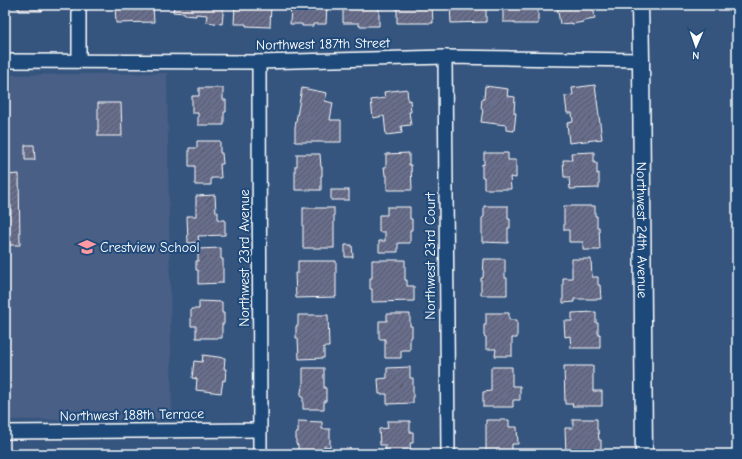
<svg xmlns="http://www.w3.org/2000/svg" width="742" height="459" font-family="'Comic Neue',sans-serif">
  <style>
    .built { fill: #485f85 }
    .building { fill: url(#building-hatch); stroke: #fff }
    .lines { fill: none; stroke-linecap: round; stroke-linejoin: round }
    .minor-casing { stroke: #fff; stroke-width: 16 }
    .tertiary-casing { stroke: #fff; stroke-width: 19 }
    .minor { stroke: #1f4a7a; stroke-width: 13 }
    .tertiary { stroke: #1f4a7a; stroke-width: 16 }
    .labels { text-anchor: middle; dominant-baseline: central; stroke-width: 4; stroke-linejoin: round; paint-order: stroke }
    .street-label { font-size: 14px; fill: #fff; stroke: #1f4a7a }
    .poi-label { font-size: 14px; fill: #fff; stroke: #1f4a7a; text-anchor: start }
  </style>
  <defs>
    <pattern id="building-hatch" width="6" height="6" patternUnits="userSpaceOnUse"><rect width="6" height="6" fill="#676e8c"/><path d="M-1 1l2-2M0 6l6-6M5 7l2-2" fill="none" stroke="#575a66"/></pattern>
  </defs>
  <rect width="100%" height="100%" fill="#35557f"/>
  <filter id="ink" filterUnits="userSpaceOnUse"><feTurbulence type="fractalNoise" baseFrequency=".025" numOctaves="2"/><feDisplacementMap in="SourceGraphic" scale="8" xChannelSelector="R" yChannelSelector="G"/><feConvolveMatrix kernelMatrix="1 2 1 2 8 2 1 2 1" color-interpolation-filters="sRGB"/></filter>
  <g filter="url(#ink)">
    <polygon class="built" points="167,73 172,419 5,420 5,75"/>
    <g class="building">
      <polygon points="17,5 42,5 42,11 19,11 19,8 17,8"/>
      <polygon points="115,5 153,5 154,22 116,23"/>
      <polygon points="174,5 224,5 222,24 206,22 207,15 196,14 196,16 185,15 185,13 173,12"/>
      <polygon points="235,5 271,5 270,27 246,26 246,24 234,24"/>
      <polygon points="291,5 327,5 326,24 313,24 313,26 302,26 302,24 290,24"/>
      <polygon points="343,5 379,5 379,26 359,26 359,23 343,23"/>
      <polygon points="397,5 432,5 433,23 397,23"/>
      <polygon points="450,5 486,5 486,22 451,23"/>
      <polygon points="503,5 538,5 538,24 515,24 514,22 503,22"/>
      <polygon points="557,5 593,5 595,19 583,21 583,22 572,24 571,23 560,24"/>
      <polygon points="595,85 602,139 569,143 567,123 573,122 572,113 567,113 565,96 573,95 572,88"/>
      <polygon points="485,86 508,89 507,96 515,97 514,113 516,113 514,131 506,130 506,125 481,122 483,109 481,109 482,99 484,99"/>
      <polygon points="199,88 223,88 223,100 226,100 226,112 224,112 224,125 198,125 198,113 192,113 192,96 199,96"/>
      <polygon points="302,88 327,93 325,101 333,103 330,120 341,120 341,142 295,142 295,127"/>
      <polygon points="407,89 408,101 410,100 411,112 409,112 411,125 401,126 402,133 386,135 384,116 373,118 371,100 385,98 384,92"/>
      <polygon points="98,103 121,103 122,136 98,136"/>
      <polygon points="197,141 220,141 220,153 222,153 223,164 220,164 221,178 211,178 211,185 195,185 195,166 189,166 189,148 197,148"/>
      <polygon points="25,145 34,145 35,160 25,160"/>
      <polygon points="594,152 594,163 597,163 597,174 599,173 599,188 570,189 569,177 564,177 563,160 572,160 571,153"/>
      <polygon points="409,153 409,165 411,165 412,190 387,190 387,175 385,175 384,167 386,167 386,154"/>
      <polygon points="484,153 508,153 508,160 516,160 516,178 510,177 511,189 484,189 484,177 482,177 482,164 484,165"/>
      <polygon points="297,154 320,154 321,167 322,167 322,176 321,176 321,190 295,190 295,166 297,166"/>
      <polygon points="19,174 20,245 5,245 5,214 11,214 11,205 5,205 5,175"/>
      <rect x="331" y="190" width="18" height="10"/>
      <polygon points="215,195 216,213 218,212 218,220 225,220 225,235 198,236 199,242 188,243 187,216 196,216 196,196"/>
      <polygon points="484,206 508,206 508,219 510,219 510,228 508,228 508,243 482,242 482,218 484,217"/>
      <polygon points="564,206 595,206 595,216 597,216 597,227 599,227 600,250 583,250 583,242 569,242 569,230 564,230"/>
      <polygon points="387,207 410,207 410,219 412,219 412,230 410,230 410,243 398,243 398,252 379,252 379,241 385,241 385,232 379,232 379,215 387,215"/>
      <rect x="303" y="208" width="31" height="40"/>
      <polygon points="345,245 352,245 353,257 345,257"/>
      <polygon points="221,248 221,259 223,259 223,283 198,284 198,270 196,270 196,261 198,261 198,249"/>
      <polygon points="484,259 505,259 505,278 507,278 507,295 481,295 481,278 483,278"/>
      <polygon points="572,259 591,259 592,277 598,277 598,285 600,285 601,299 574,299 574,302 563,303 563,278 572,278"/>
      <polygon points="372,260 405,260 405,280 407,280 407,286 414,286 414,301 372,302 372,289 370,289 370,278 372,278"/>
      <polygon points="298,261 336,261 336,297 296,298 295,273 298,273"/>
      <polygon points="199,301 222,302 222,313 224,313 224,324 222,324 222,338 196,338 196,326 191,326 191,309 199,309"/>
      <polygon points="596,312 596,323 598,323 598,334 600,334 600,348 571,348 570,336 565,337 564,321 572,321 572,313"/>
      <polygon points="486,313 509,313 509,320 517,320 517,338 512,338 512,356 495,356 496,349 486,349 486,337 484,336 484,325 486,325"/>
      <polygon points="387,314 410,314 410,326 412,326 412,337 410,337 410,350 401,350 401,358 385,358 385,339 379,339 379,321 387,321"/>
      <polygon points="298,315 328,315 329,347 324,347 324,358 299,359 298,338 296,338 296,326 298,326"/>
      <polygon points="203,355 225,358 224,369 226,369 225,381 223,380 221,393 196,390 197,379 192,378 194,361 202,362"/>
      <polygon points="564,366 593,366 593,391 602,391 602,406 572,406 573,404 565,404"/>
      <polygon points="410,367 410,378 413,378 413,403 387,404 387,394 379,394 378,379 387,378 387,368"/>
      <polygon points="491,367 512,367 512,386 520,386 520,400 513,400 513,407 483,407 483,392 491,391"/>
      <polygon points="303,368 324,368 324,388 326,388 326,401 324,401 324,409 303,409 303,397 301,397 301,392 302,387 303,387"/>
      <polygon points="573,419 597,419 597,430 598,430 599,440 601,440 601,454 566,454 565,428 573,428"/>
      <polygon points="486,420 509,420 509,427 517,427 518,444 512,444 512,454 486,454"/>
      <polygon points="298,421 322,422 322,429 330,429 330,447 324,446 324,454 298,454 298,445 296,444 296,433 298,433"/>
      <polygon points="387,421 410,421 410,432 413,432 413,443 410,443 411,454 386,454 385,445 380,445 379,429 388,428"/>
    </g>
    <g class="lines">
      <g class="minor-casing">
        <g id="minor">
          <polyline points="79,5 79,61"/>
          <polyline points="445,57 448,454"/>
          <polyline points="5,61 259,62 445,57 641,60"/>
          <polyline points="259,62 260,454"/>
          <polyline points="5,432 260,430"/>
        </g>
      </g>
      <g class="tertiary-casing">
        <g id="tertiary">
          <path id="s1" d="M640,5L641,60L644,454"/>
        </g>
      </g>
      <use href="#minor" class="minor"/>
      <use href="#tertiary" class="tertiary"/>
    </g>
  </g>
  <defs>
    <g id="school-bare" transform="scale(1.38)"><path d="M0-5L7-2L0 1L-7-2ZM-4 1L0 2.5L4 1V4Q0 6-4 4Z" fill="#ff9aa2" stroke="#1f4a7a" stroke-width="2.5" paint-order="stroke"/></g>
  </defs>
  <g fill-rule="evenodd">
    <use href="#school-bare" x="87" y="247"/>
  </g>
  <g class="labels">
    <g class="street-label">
      <text transform="translate(323 44) rotate(-1)">Northwest 187th Street</text>
      <text stroke="none"><textPath href="#s1" startOffset="225">Northwest 24th Avenue</textPath></text>
      <text transform="translate(430 256) rotate(-90)">Northwest 23rd Court</text>
      <text transform="translate(244 258) rotate(-90)">Northwest 23rd Avenue</text>
      <text transform="translate(132 415) rotate(-1)">Northwest 188th Terrace</text>
    </g>
    <g class="poi-label">
      <text x="100" y="247">Crestview School</text>
    </g>
  </g>
  <rect width="742" height="459" fill="none" stroke="#1f4a7a" stroke-width="20"/>
  <rect x="10" y="10" width="722" height="439" fill="none" stroke="#fff" stroke-width="1.5" filter="url(#ink)"/>
  <g transform="translate(696 46) rotate(182)" stroke="#1f4a7a" stroke-width="3" paint-order="stroke">
  <path d="M0-3L7 15L0 10L-7 15Z" fill="#ffffff"/>
  <text y="-6" font-size="11" font-weight="bold" text-anchor="middle" fill="#ffffff">N</text>
  </g>
</svg>
